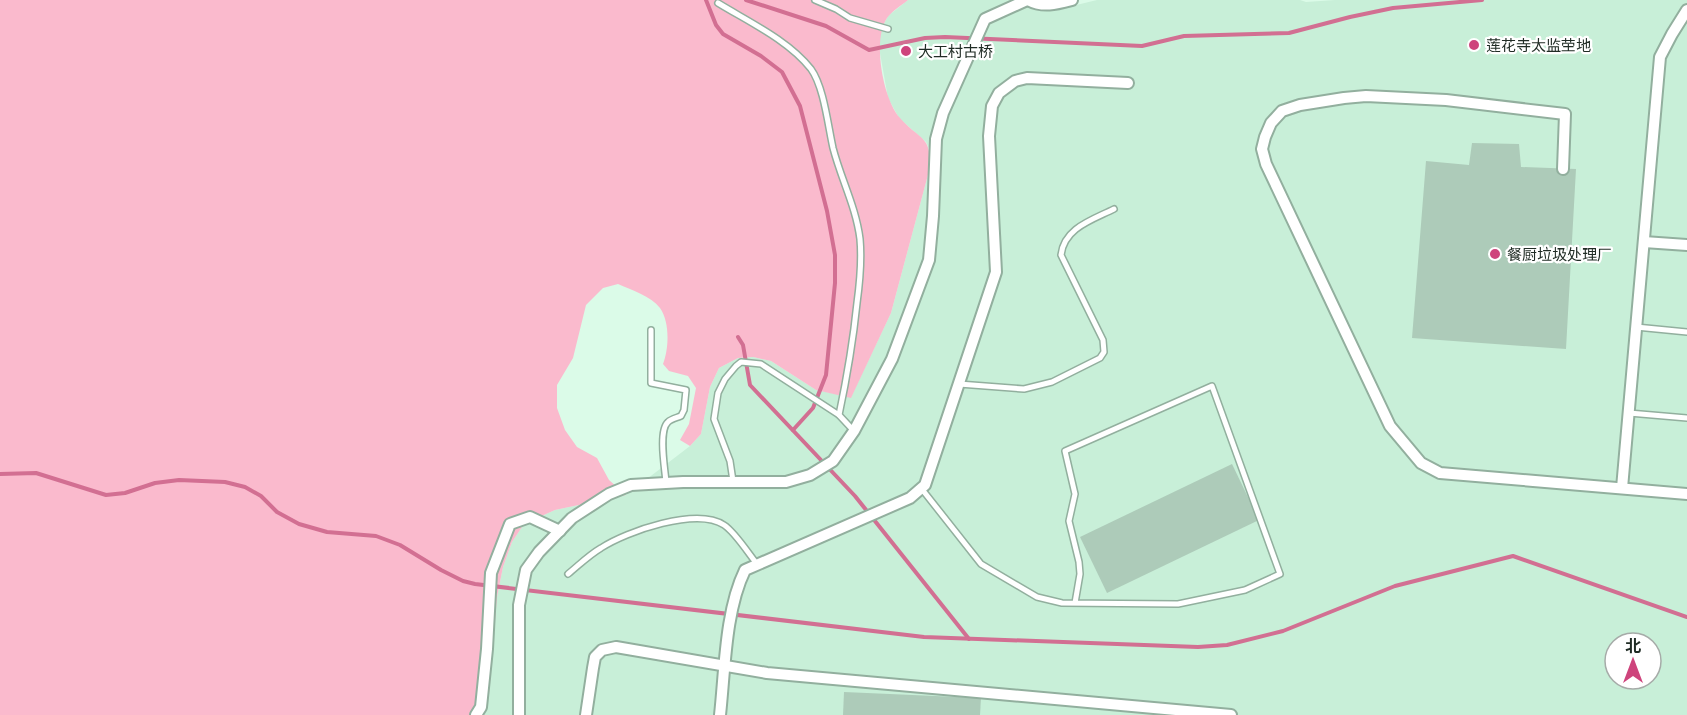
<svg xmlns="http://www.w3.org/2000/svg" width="1687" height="715" font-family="'IBM Plex Sans','Noto Sans SC',sans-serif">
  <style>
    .built { fill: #c8efd8; fill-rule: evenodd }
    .green { fill: #fabacd }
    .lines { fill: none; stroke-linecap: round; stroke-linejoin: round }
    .stream { stroke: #d26f92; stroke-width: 4 }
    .building { fill: #adcbb9 }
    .service-casing { stroke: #92af9e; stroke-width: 8 }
    .minor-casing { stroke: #92af9e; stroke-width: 14 }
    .service { stroke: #fff; stroke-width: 5 }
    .minor { stroke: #fff; stroke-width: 10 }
    .poi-dot { fill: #ce447c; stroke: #fff; stroke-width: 2 }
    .labels { text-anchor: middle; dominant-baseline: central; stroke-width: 4.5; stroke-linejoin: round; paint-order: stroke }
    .poi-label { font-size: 15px; fill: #202c25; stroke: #fff; text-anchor: start }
  </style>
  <rect width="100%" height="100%" fill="#dbfbe8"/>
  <path class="built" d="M908,0H1051L1068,7L1097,0H1300L1306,2L1335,0H1687V715H484L486,710L497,597L503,567L512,542L524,524L555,510L626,495L690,446L701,434L710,387L719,368L738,358L753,357L771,361L816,390L851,397L891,313L929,171L931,153L926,142L899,118L888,98L880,53V31L888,16ZM1615,643H1651V679H1615Z"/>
  <path class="green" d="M0,0H908C902,5 892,11 887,18C872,40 883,99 900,118C920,141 933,135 929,171L891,313L851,398L816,390L771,361L753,357L738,358L719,368L710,387L701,434L690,446L680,440L689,424L696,388L688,376L669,371L663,364C669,349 670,322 660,308C651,296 631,290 618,284L603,288L586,305L573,358L557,385V408L565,430L577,447L597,458L609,480L626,495L555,510L524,524L512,542L503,567L497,597L489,694L484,715H0Z"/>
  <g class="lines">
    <g class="stream">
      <polyline points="706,0 716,25 723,34 761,56 782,72 800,106 827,211 835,255 835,283 826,375 813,408 793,430"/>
      <polyline points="746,0 826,26 869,50 925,38 945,37 1142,46 1184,36 1289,33 1350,17 1393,8 1482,0"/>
      <polyline points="738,337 743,345 750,385 855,496 969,639"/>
      <polyline points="0,474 36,473 106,495 125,493 155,483 179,480 225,482 245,487 261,496 277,512 299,524 327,532 376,536 400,545 441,570 463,581 475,584 924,637 1198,647 1227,645 1283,631 1395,586 1513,556 1687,617"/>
    </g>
  </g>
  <g class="building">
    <polygon points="1472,143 1519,144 1521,167 1576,169 1566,349 1412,338 1426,161 1469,165"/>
    <polygon points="1232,464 1259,520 1107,593 1080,537"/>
    <polygon points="844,692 981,698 980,715 843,715"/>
  </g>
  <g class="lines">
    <g class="service-casing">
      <g id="service">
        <polyline points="815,0 836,9 850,18 888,29"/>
        <path d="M718,3C749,22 788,40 811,69C824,87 828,126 833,148C841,179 856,207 860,239C862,261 860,281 857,303C853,342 847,377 839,415L853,430"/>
        <polyline points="1636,327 1687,332"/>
        <path d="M651,330V383L686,390L684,410L681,416C676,418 671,419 668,422C658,431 665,469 666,482"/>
        <path d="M959,384L1024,389L1052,382L1100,358L1104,352L1103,340L1061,255C1064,228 1092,220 1114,209"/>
        <polyline points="1629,413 1687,418"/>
        <polyline points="733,481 730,461 714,419 718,393 725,379 736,366 741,362 761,364 839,415"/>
        <polyline points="921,488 981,564 1037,597 1062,603 1178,604 1245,590 1280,574 1212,386 1065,451 1075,494 1069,521 1079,562 1080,574 1075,603"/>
        <path d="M568,574C579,565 589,555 601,548C627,531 697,507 724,525C735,532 748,553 757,564"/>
      </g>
    </g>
    <g class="minor-casing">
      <g id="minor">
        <path d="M1028,0C1043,8 1057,4 1072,0"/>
        <polyline points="1563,169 1565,114 1446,100 1366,96 1344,98 1300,105 1282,111 1271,123 1265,137 1262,149 1266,164 1390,426 1421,463 1440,473 1687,494"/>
        <polyline points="1644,242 1687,245"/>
        <polyline points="1622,488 1660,57 1672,34 1687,10"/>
        <polyline points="476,715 481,707 487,649 491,573 510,524 530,517 560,531"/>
        <polyline points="519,715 519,605 526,570 539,552 572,518 609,494 631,485 683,482 786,482 810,475 833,461 854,431 892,359 929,260 933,216 936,139 943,113 985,19 1027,0"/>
        <polyline points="586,715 593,668 595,657 602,650 616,647 767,673 1231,715"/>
        <path d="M720,715C725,670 725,611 745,570L910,498L925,485L996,272L989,136L992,106L999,93L1015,81L1027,78L1128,83"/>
      </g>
    </g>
    <use href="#service" class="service"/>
    <use href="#minor" class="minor"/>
  </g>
  <g class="poi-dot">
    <circle cx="1474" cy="45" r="6"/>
    <circle cx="906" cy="51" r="6"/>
    <circle cx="1495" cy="254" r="6"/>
  </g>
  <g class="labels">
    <g class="poi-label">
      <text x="1486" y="45">莲花寺太监茔地</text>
      <text x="918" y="51">大工村古桥</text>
      <text x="1507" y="254">餐厨垃圾处理厂</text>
    </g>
  </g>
  <g transform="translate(1633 661)"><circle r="28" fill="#ffffff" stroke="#a6aba8" stroke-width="1.5"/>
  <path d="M0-4.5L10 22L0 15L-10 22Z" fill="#ce447c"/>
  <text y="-9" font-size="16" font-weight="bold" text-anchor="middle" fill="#202c25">北</text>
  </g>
</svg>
